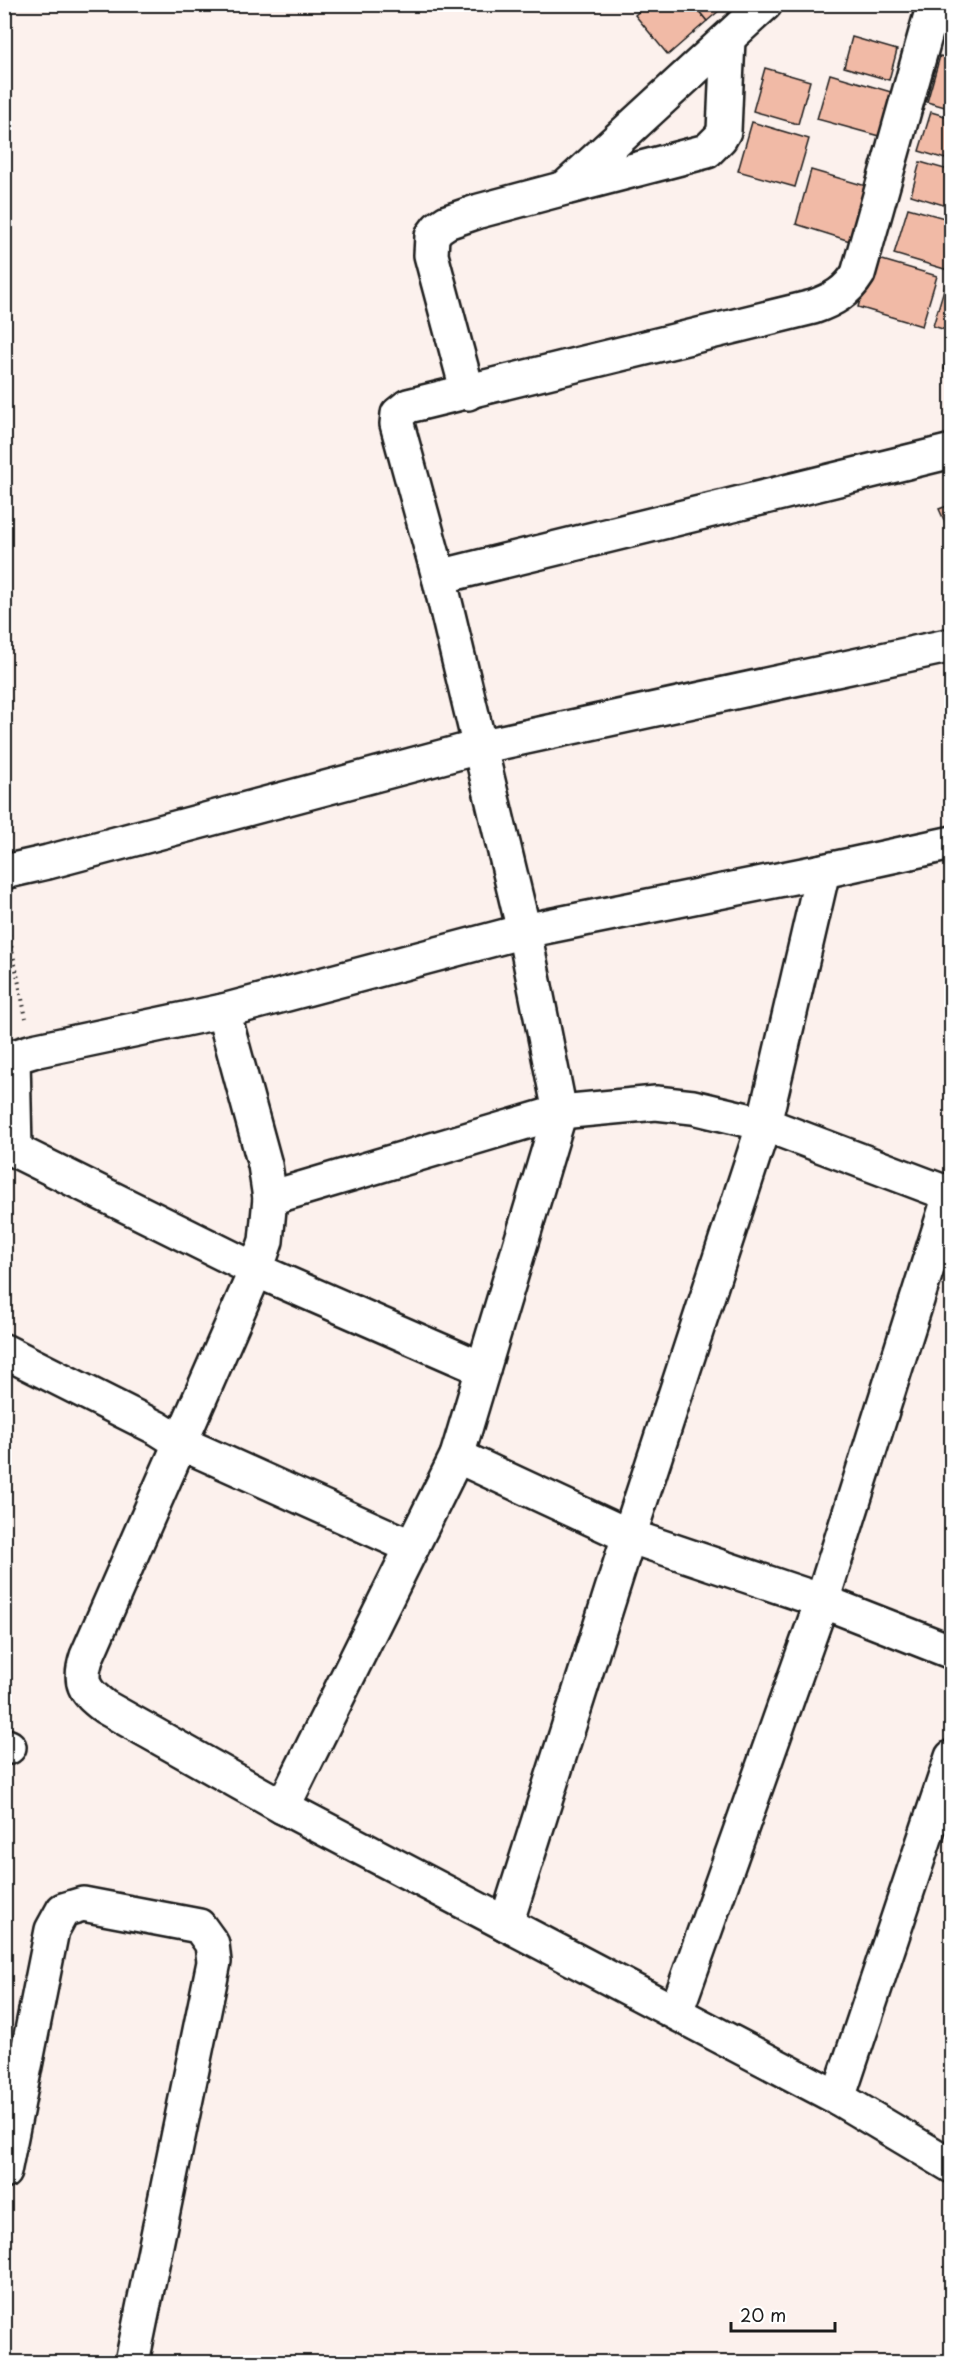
<svg xmlns="http://www.w3.org/2000/svg" width="956" height="2367" font-family="'Playpen Sans',sans-serif">
  <style>
    .building { fill: #f1baa6; stroke: #1c1c1c; stroke-width: 1.5 }
    .lines { fill: none; stroke-linecap: round; stroke-linejoin: round }
    .street-casing { stroke: #1c1c1c; stroke-width: 38 }
    .path { stroke: #1c1c1c; stroke-width: 4; stroke-dasharray: 1.5 4.5; stroke-linecap: butt }
    .street { stroke: #fff; stroke-width: 33 }
  </style>
  <rect width="100%" height="100%" fill="#fcf1ed"/>
  <filter id="ink" filterUnits="userSpaceOnUse"><feTurbulence type="fractalNoise" baseFrequency=".0167" numOctaves="2"/><feDisplacementMap in="SourceGraphic" scale="12" xChannelSelector="R" yChannelSelector="G"/><feConvolveMatrix kernelMatrix="1 2 1 2 8 2 1 2 1" color-interpolation-filters="sRGB"/></filter>
  <g filter="url(#ink)">
    <g class="building">
      <polygon points="647,4 693,4 707,21 668,55 635,15"/>
      <polygon points="693,4 727,4 707,21"/>
      <polygon points="852,37 897,50 889,80 844,67"/>
      <polygon points="940,56 952,59 952,109 927,102"/>
      <polygon points="765,68 810,81 798,124 753,111"/>
      <polygon points="830,74 891,92 879,136 817,119"/>
      <polygon points="931,112 952,118 952,161 919,151"/>
      <polygon points="752,122 809,139 795,187 738,171"/>
      <polygon points="920,162 952,171 950,207 911,195"/>
      <polygon points="811,170 866,186 850,241 796,224"/>
      <polygon points="908,208 952,220 952,258 948,270 894,254"/>
      <polygon points="872,257 937,276 922,326 858,307"/>
      <polygon points="947,279 952,280 952,332 933,326"/>
      <polygon points="952,344 952,372 944,369"/>
      <polygon points="952,504 952,538 939,509"/>
    </g>
    <g class="lines">
      <g class="street-casing">
        <g id="street">
          <polyline points="569,187 707,151 720,138 724,131 728,39"/>
          <polyline points="468,393 431,255 432,236 438,228 447,222 479,211 565,188 765,4"/>
          <polyline points="439,577 952,451"/>
          <polyline points="4,872 48,862 479,747 952,645"/>
          <path d="M223,1011L265,1165L270,1198L266,1241L256,1270L87,1656C78,1683 84,1691 105,1707L283,1807L838,2098L952,2166"/>
          <polyline points="13,1058 15,1150"/>
          <polyline points="4,1060 33,1051 223,1011 524,931 823,871 952,843"/>
          <polyline points="4,1145 256,1270 483,1369"/>
          <polyline points="270,1198 560,1112 656,1103 693,1107 764,1124 952,1195"/>
          <polyline points="4,1351 157,1428 181,1443 412,1547"/>
          <polyline points="457,1456 629,1536 822,1601 952,1652"/>
          <polyline points="4,1745 9,1747"/>
          <path d="M283,1807L457,1456L560,1112L524,931L439,577L397,424L398,414L408,406L813,307C833,300 847,292 858,274L934,4"/>
          <polyline points="506,1924 629,1536 764,1124 823,871"/>
          <polyline points="676,2012 822,1601 952,1189"/>
          <polyline points="838,2098 952,1757"/>
          <polyline points="4,2172 52,1930 63,1910 83,1904 199,1926 212,1944 214,1962 132,2362"/>
        </g>
      </g>
      <polyline class="path" points="4,911 26,1018"/>
      <use href="#street" class="street"/>
    </g>
  </g>
  <rect width="956" height="2367" fill="none" stroke="#fff" stroke-width="24"/>
  <rect x="12" y="12" width="932" height="2343" fill="none" stroke="#1c1c1c" stroke-width="2" filter="url(#ink)"/>
  <path d="M731 2322v9h104v-9" fill="none" stroke="#1c1c1c" stroke-width="3"/>
  <text x="740" y="2322" font-size="18" fill="#1c1c1c" stroke="#ffffff" stroke-width="4.5" paint-order="stroke">20 m</text>
</svg>
